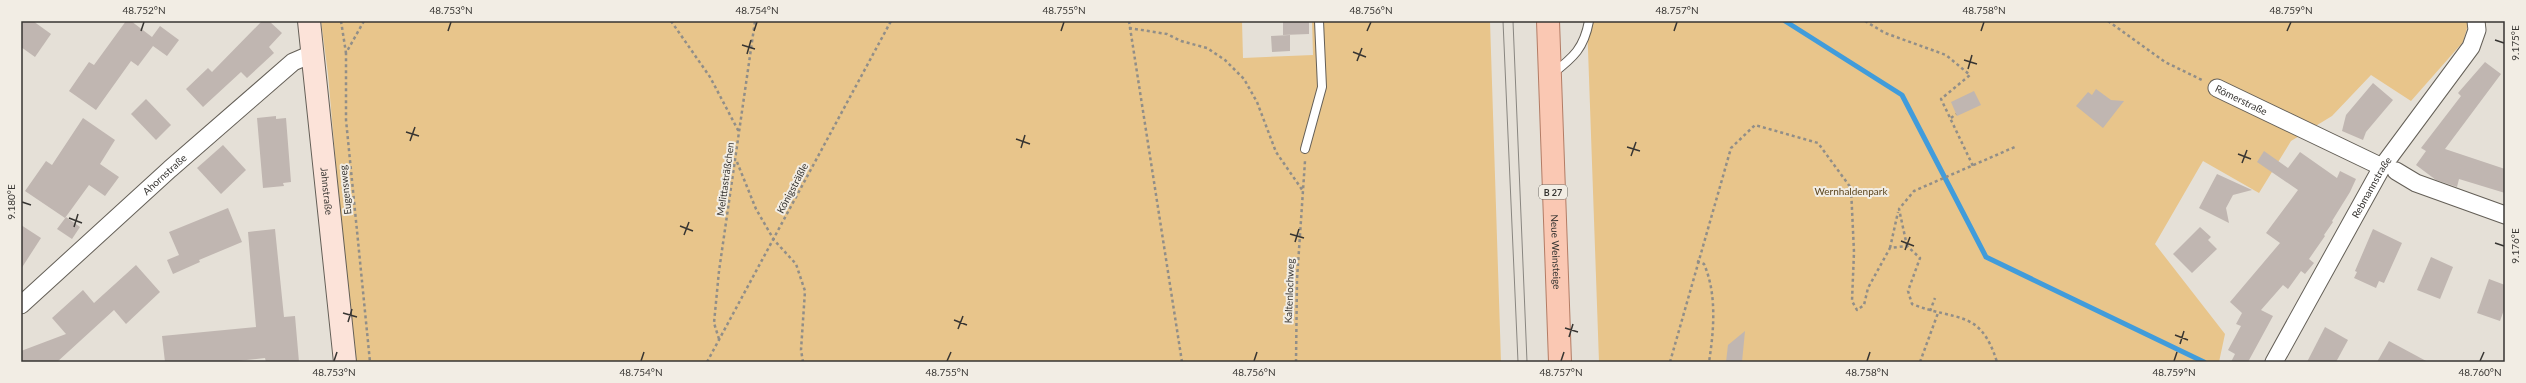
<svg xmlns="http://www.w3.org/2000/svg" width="2526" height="383" font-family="Lato,sans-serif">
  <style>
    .green { fill: #e8c58b }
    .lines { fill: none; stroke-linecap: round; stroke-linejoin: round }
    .stream { stroke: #419cdb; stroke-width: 5 }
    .building { fill: #c0b6b1 }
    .lane-casing { stroke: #645f57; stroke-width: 10 }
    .street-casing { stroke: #645f57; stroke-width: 19 }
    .secondary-casing { stroke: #645f57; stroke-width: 24 }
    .primary-casing { stroke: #b37c65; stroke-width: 24 }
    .path { stroke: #918e88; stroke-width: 2.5; stroke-dasharray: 3 3; stroke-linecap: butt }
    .lane { stroke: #fff; stroke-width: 8 }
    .street { stroke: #fff; stroke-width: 17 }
    .secondary { stroke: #fce3d9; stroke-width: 22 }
    .primary { stroke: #fac8b3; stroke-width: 22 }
    .tram { stroke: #898680; stroke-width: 1 }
    .ticks { fill: none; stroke: #373532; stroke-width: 1.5 }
    .labels { text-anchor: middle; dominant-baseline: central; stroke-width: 4; stroke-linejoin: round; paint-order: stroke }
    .shield { fill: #f2ede4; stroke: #6f6c67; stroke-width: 1 }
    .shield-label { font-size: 9px; font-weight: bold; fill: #373532 }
    .street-label { font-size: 10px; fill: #373532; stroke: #f2ede4 }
    .park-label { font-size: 10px; fill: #5c461f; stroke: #f2ede4 }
    .neatline { fill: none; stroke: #373532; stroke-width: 1.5 }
    .ticks-label { font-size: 10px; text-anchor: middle; fill: #373532 }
  </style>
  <rect width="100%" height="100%" fill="#e5e0d7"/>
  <g class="green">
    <polygon points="321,21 1242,21 1243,58 1313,55 1312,21 1490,21 1501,362 353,362 328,74"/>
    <polygon points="1587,21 2469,21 2463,42 2411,101 2371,75 2332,116 2291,141 2259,193 2203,161 2155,244 2225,334 2219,362 1599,362"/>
  </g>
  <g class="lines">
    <polyline class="stream" points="1785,21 1902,95 1986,257 2204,362"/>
  </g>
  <g class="building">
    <polygon points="21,21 33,21 51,34 35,57 21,47"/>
    <polygon points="126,21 131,21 152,37 160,26 179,40 167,56 153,46 138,66 131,61 96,110 69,91 89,62 94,65"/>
    <polygon points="262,21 269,21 282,33 269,47 274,53 247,78 241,72 203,107 186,89 208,68 212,72"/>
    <polygon points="1283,21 1309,21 1309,34 1283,35"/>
    <polygon points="1290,35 1290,51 1272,52 1271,36"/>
    <polygon points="2485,62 2501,74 2445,149 2505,169 2505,193 2459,179 2457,187 2436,180 2416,165 2426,151 2421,148 2461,96 2458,93"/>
    <polygon points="2373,83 2393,100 2366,132 2363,140 2342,131 2346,115"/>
    <polygon points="2096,89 2111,100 2124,101 2103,128 2076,106 2088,92 2092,95"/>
    <polygon points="1974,91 1981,105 1957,116 1951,102"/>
    <polygon points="146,99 171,125 156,140 131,114"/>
    <polygon points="276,116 276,119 286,118 291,182 283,183 284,186 263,188 257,118"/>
    <polygon points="83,118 115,140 100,164 119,177 105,196 89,185 65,218 25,191 46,161 52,165"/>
    <polygon points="223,145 246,170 221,194 197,168"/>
    <polygon points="2264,151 2288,168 2300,152 2337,178 2340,171 2356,179 2350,192 2332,221 2333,222 2324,235 2325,236 2309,259 2314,263 2305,274 2301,271 2288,289 2283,285 2261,310 2273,316 2248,362 2231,362 2235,354 2228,350 2241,326 2236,324 2242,313 2230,302 2280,243 2266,233 2298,190 2257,162"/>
    <polygon points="2217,174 2252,190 2233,195 2226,208 2229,223 2199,208"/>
    <polygon points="228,208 242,242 199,260 200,262 173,274 167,260 179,255 169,232"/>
    <polygon points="66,217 80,227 72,239 57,229"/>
    <polygon points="21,225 41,238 21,269"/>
    <polygon points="2200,227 2211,237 2208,240 2217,249 2192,273 2173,254"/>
    <polygon points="275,229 284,317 295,316 299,362 266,362 265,358 228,362 165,362 162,336 256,327 248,232"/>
    <polygon points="2373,229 2402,243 2384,283 2379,281 2376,288 2354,278 2357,272 2355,271"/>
    <polygon points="2431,257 2453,267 2440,299 2417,290"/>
    <polygon points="136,265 160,292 126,324 114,310 57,362 21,362 21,351 66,334 52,318 83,290 94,303"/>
    <polygon points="2489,279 2505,285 2505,307 2500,321 2477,313"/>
    <polygon points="2325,327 2348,340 2336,362 2307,362"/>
    <polygon points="1745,331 1742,362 1726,362 1728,345"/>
    <polygon points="2389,341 2428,362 2377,362"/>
  </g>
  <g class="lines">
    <g class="lane-casing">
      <g id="lane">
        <path d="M1552,74C1574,57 1584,48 1589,21"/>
        <polyline points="1305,149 1322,87 1319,21"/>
      </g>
    </g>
    <g class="street-casing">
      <g id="street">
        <path id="s1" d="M2217,88L2382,167"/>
        <polyline points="2396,171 2416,183 2505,215"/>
        <path id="s2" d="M21,305L170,169L293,62L314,53"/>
        <path id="s3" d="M2274,362L2382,167L2471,47L2477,30L2476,21"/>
      </g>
    </g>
    <g class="secondary-casing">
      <g id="secondary">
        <path id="s4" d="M309,21L345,362"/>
      </g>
    </g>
    <g class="primary-casing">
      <g id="primary">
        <path id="s5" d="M1548,21L1560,362"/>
      </g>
    </g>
    <g class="path">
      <polyline points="341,21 346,53"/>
      <polyline points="364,21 346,53 346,120 370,362"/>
      <polyline points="671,21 710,77 739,132"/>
      <polyline points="1129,21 1182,362"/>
      <polyline points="1865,21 1885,33 1946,55 1970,75 1941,99 1973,166"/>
      <polyline points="2108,21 2165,62 2202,80"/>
      <polyline points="1129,28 1167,34 1181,41 1207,48 1225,60 1244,79 1257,102 1276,152 1303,191"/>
      <polyline points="1951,118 1956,114"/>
      <polyline points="737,162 756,209 774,240 796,264 805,291 801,350 803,362"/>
      <polyline points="1907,246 1899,209 1914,191 2017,146"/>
      <polyline points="1890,248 1898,212"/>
      <path d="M1697,261L1704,264C1717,294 1714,330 1709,362"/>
      <polyline points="1930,311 1935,298"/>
      <polyline points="719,339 714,323 719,271 755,21"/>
      <polyline points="707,362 891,21"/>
      <polyline points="1296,362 1297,279 1305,161"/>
      <path d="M1670,362L1731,148L1755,125L1818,143L1851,188L1854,252L1852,301L1857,310L1864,305L1868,288L1890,248L1907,246L1920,258L1908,291L1912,304C1957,322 1980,308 1997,362"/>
      <polyline points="1920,362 1938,313"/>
    </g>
    <use href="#lane" class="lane"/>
    <use href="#street" class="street"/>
    <use href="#secondary" class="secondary"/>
    <use href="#primary" class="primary"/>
    <g class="tram">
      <polyline points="1503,21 1518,362"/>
      <polyline points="1513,21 1527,362"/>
    </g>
  </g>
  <path class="ticks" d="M141,31L144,22M448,31L451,22M754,31L757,22M1061,31L1064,22M1367,31L1371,22M1674,31L1677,22M1981,31L1984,22M2287,31L2291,22M2495,40L2504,43M742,45L755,49M1353,52L1366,57M747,54L751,40M1964,60L1977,64M1357,61L1362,48M1968,69L1972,55M406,132L419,136M1016,139L1030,144M410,141L415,127M1627,147L1640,151M1021,148L1025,135M2238,154L2251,159M1631,156L1636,142M2242,163L2247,150M22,202L31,205M69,218L82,223M680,226L693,231M74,227L78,214M1290,234L1304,238M684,235L689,222M1901,241L1914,246M1295,242L1299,229M2495,243L2504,246M1905,250L1910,237M343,313L357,317M954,320L967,325M348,322L352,309M1565,328L1578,332M958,329L963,316M2175,335L2188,340M1569,337L1573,324M2180,344L2184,331M334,361L337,352M641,361L644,352M947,361L951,352M1254,361L1257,352M1561,361L1564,352M1867,361L1870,352M2174,361L2177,352M2480,361L2484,352"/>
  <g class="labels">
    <rect class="shield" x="1539" y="185" width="28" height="14" rx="3"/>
    <g class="shield-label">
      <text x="1553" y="192">B 27</text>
    </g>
    <g class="street-label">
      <text stroke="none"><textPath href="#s1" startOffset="27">Römerstraße</textPath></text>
      <text stroke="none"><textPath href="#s2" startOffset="194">Ahornstraße</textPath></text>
      <text transform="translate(725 179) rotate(-82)">Melittasträßchen</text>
      <text stroke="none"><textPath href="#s3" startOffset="200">Rebmannstraße</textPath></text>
      <text transform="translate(792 188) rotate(-62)">Königsträßle</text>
      <text transform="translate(345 190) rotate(-96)">Eugensweg</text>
      <text stroke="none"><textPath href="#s4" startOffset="171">Jahnstraße</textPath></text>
      <text stroke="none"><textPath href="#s5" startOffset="231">Neue Weinsteige</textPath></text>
      <text transform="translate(1289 291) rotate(-88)">Kaltenlochweg</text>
    </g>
    <g class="park-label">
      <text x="1851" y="191">Wernhaldenpark</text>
    </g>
  </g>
  <rect width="2526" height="383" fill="none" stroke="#f2ede4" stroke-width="44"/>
  <rect x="22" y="22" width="2482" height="339" class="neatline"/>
  <g class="ticks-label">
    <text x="144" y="14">48.752°N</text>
    <text x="451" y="14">48.753°N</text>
    <text x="757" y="14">48.754°N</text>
    <text x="1064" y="14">48.755°N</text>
    <text x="1371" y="14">48.756°N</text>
    <text x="1677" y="14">48.757°N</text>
    <text x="1984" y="14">48.758°N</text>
    <text x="2291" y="14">48.759°N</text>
    <text transform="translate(2515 43) rotate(-90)" y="4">9.175°E</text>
    <text transform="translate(11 202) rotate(-90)" y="4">9.180°E</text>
    <text transform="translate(2515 246) rotate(-90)" y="4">9.176°E</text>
    <text x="334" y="376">48.753°N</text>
    <text x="641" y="376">48.754°N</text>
    <text x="947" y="376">48.755°N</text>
    <text x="1254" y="376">48.756°N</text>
    <text x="1561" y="376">48.757°N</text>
    <text x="1867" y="376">48.758°N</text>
    <text x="2174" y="376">48.759°N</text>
    <text x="2480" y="376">48.760°N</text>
  </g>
</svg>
